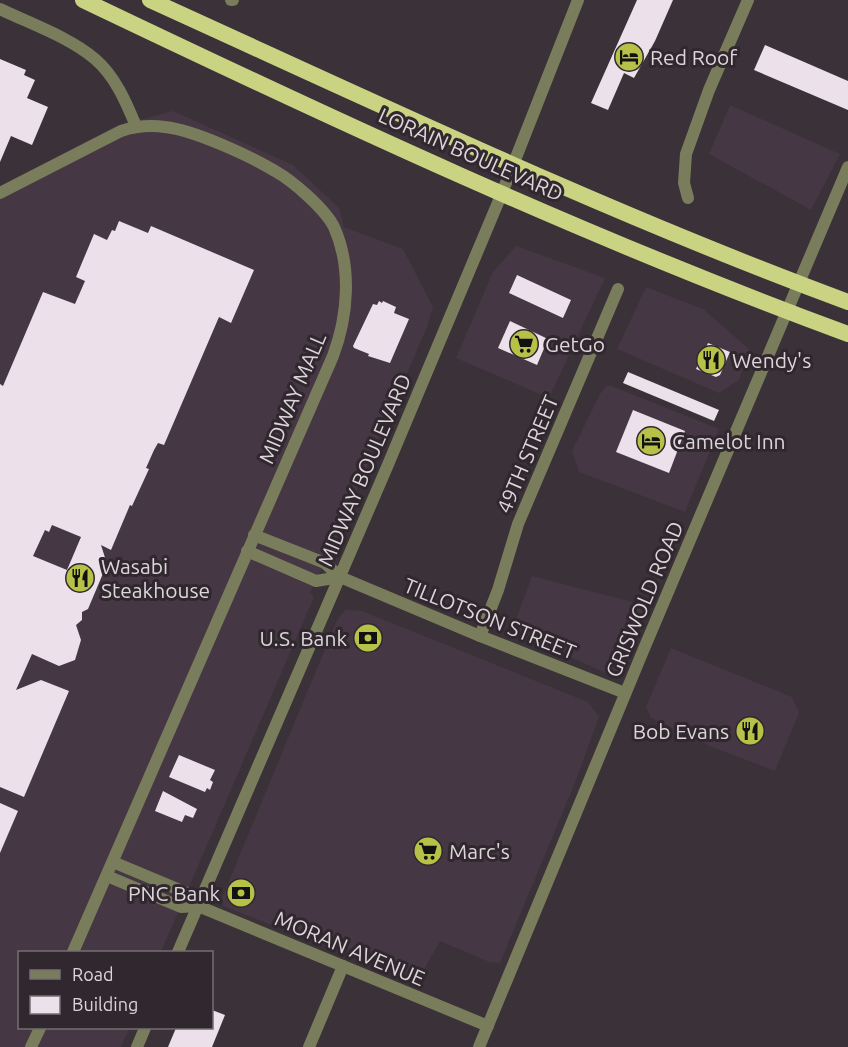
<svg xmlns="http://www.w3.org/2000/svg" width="848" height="1047" font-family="Ubuntu,sans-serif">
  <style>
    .built { fill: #453743 }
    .building { fill: #ece1ea; fill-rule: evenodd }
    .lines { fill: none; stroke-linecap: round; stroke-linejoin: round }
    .minor { stroke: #797d5b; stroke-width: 12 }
    .tertiary { stroke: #797d5b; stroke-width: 12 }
    .trunk { stroke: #cad382; stroke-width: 16 }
    .labels { text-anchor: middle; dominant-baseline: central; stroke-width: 6; stroke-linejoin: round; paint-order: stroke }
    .poi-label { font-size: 21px; fill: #dcd6db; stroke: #30282e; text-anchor: start }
    .street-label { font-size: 21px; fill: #dcd6db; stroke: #30282e }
  </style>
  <rect width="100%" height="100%" fill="#3a3238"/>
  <g class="built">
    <polygon points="730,105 840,154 811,210 709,154"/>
    <polygon points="173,111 293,165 339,208 344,227 403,249 433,307 427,327 330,552 310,593 314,597 161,952 20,952 20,1028 130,1028 121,1047 0,1047 0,186 116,126"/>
    <polygon points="516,246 605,278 549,398 456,358 493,272"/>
    <polygon points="646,287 703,309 749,349 739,380 719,393 617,349"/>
    <polygon points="606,386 612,386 719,429 685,512 579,472 572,451 600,394"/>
    <polygon points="532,576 644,605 639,625 620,671 612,676 512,630"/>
    <polygon points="346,609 362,611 588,702 599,717 574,785 500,963 489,962 440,941 418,980 342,945 340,952 223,906 222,898 337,620"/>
    <polygon points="671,648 792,697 799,713 775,771 712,747 651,718 646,707"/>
  </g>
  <g class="building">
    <polygon points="637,0 673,0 655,41 634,78 624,73 608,110 591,103"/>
    <polygon points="765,45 848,81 848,110 754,70"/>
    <polygon points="0,59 26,70 24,75 35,80 27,98 48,107 32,145 11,136 0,162"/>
    <path d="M119,221L148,233L151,226L254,270L231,323L219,317L164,445L158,443L154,450L146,468L149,469L132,506L130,505L111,550L101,545L107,564L88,609L82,612V620L76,625L81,640L75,660L59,666L32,654L16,690L41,680L69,691L24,797L0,787V384L3,386L43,292L75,304L85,281L76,277L94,234L107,240L112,230L115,231ZM52,525L81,537L67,570L33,556L45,530L49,532Z"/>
    <polygon points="517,275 571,300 563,318 509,293"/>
    <polygon points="379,301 382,303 383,301 396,307 394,313 409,319 390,363 368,356 369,354 354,348 353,346 373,304 377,305"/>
    <polygon points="510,321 548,339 537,365 498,348"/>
    <polygon points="708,343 730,352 720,375 716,377 696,369"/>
    <polygon points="628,372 719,410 714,421 623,383"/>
    <polygon points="633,410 685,431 669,473 616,452"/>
    <polygon points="179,755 215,770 210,780 213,782 210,790 207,788 205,792 169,777"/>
    <polygon points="163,791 197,809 193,818 185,815 182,822 155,811"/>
    <polygon points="0,803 18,811 0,853"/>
    <polygon points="212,1010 225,1015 212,1047 168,1047 176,1028 212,1028"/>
  </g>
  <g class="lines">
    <g class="minor">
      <polyline points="231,0 233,0"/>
      <path d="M0,9C31,24 69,37 95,59C115,76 126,102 136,126"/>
      <path d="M0,193L121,131C136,126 150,125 165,127C194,130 250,156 275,171C293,181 325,209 334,227C352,267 348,316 333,356L73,952"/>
      <polyline points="688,198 684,183 686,154 709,90 748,0"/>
      <polyline points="254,535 325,563 340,577"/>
      <polyline points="247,551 316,581 340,577"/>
      <polyline points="480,636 498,590 518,524 618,289"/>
      <polyline points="113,862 187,893 198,906 488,1026"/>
      <polyline points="107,876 181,907 198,906"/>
      <polyline points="31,1047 40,1028"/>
      <polyline points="309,1047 343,966"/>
    </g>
    <g class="tertiary">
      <polyline points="340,577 480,636 625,693"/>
      <polyline points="178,952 387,467 502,193 578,0"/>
      <polyline points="137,1047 145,1028"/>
      <polyline points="479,1047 643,651 848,167"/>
    </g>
    <g class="trunk">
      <path d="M83,0C334,120 587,238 848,334"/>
      <path d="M150,0C381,105 610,214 848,302"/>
    </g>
  </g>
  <defs>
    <g id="hotel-disc" transform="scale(1.5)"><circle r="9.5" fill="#b7c147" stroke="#30282e"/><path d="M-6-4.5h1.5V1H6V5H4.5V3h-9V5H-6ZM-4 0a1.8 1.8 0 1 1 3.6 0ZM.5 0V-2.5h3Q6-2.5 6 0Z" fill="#111"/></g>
    <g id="supermarket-disc" transform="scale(1.5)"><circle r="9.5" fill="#b7c147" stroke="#30282e"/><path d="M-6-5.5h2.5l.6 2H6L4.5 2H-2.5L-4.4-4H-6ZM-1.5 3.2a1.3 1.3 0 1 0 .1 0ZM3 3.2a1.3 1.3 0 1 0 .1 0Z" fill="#111"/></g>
    <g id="restaurant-disc" transform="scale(1.5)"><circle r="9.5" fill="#b7c147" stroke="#30282e"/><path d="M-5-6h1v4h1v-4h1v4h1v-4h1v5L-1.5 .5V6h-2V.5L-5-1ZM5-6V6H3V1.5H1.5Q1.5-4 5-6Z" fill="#111"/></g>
    <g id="bank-disc" transform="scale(1.5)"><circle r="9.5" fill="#b7c147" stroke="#30282e"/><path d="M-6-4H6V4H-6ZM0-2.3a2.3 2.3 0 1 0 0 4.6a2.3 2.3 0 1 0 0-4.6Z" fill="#111"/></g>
  </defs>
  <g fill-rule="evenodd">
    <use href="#hotel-disc" x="629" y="57"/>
    <use href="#supermarket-disc" x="524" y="344"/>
    <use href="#restaurant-disc" x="711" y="360"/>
    <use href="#hotel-disc" x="651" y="441"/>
    <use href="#restaurant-disc" x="80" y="578"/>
    <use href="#bank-disc" x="368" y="638"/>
    <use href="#restaurant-disc" x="750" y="731"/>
    <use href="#supermarket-disc" x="428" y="851"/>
    <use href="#bank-disc" x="241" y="893"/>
  </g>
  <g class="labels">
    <g class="poi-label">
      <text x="650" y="57">Red Roof</text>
      <text x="545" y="344">GetGo</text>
      <text x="732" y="360">Wendy's</text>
      <text x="672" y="441">Camelot Inn</text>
      <text x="101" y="566">Wasabi<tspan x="101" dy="24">Steakhouse</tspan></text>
      <text x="347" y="638" text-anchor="end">U.S. Bank</text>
      <text x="729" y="731" text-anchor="end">Bob Evans</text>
      <text x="449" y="851">Marc's</text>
      <text x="220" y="893" text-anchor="end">PNC Bank</text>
    </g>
    <g class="street-label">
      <text transform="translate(471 154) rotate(24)">LORAIN BOULEVARD</text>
      <text transform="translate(292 398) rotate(-67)">MIDWAY MALL</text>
      <text transform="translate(527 454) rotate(-67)">49TH STREET</text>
      <text transform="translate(364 470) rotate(-67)">MIDWAY BOULEVARD</text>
      <text transform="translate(644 599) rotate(-67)">GRISWOLD ROAD</text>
      <text transform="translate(490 618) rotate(22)">TILLOTSON STREET</text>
      <text transform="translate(350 948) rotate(23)">MORAN AVENUE</text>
    </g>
  </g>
  <rect x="18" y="951" width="195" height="78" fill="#30282e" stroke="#756e73" stroke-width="1.5"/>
  <rect x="30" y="970" width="30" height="9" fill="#797d5b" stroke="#756e73" stroke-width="1.5"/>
  <text x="72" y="981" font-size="18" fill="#dcd6db">Road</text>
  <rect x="30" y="996" width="30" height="18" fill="#ece1ea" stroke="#756e73" stroke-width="1.5"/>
  <text x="72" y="1011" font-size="18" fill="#dcd6db">Building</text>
</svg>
